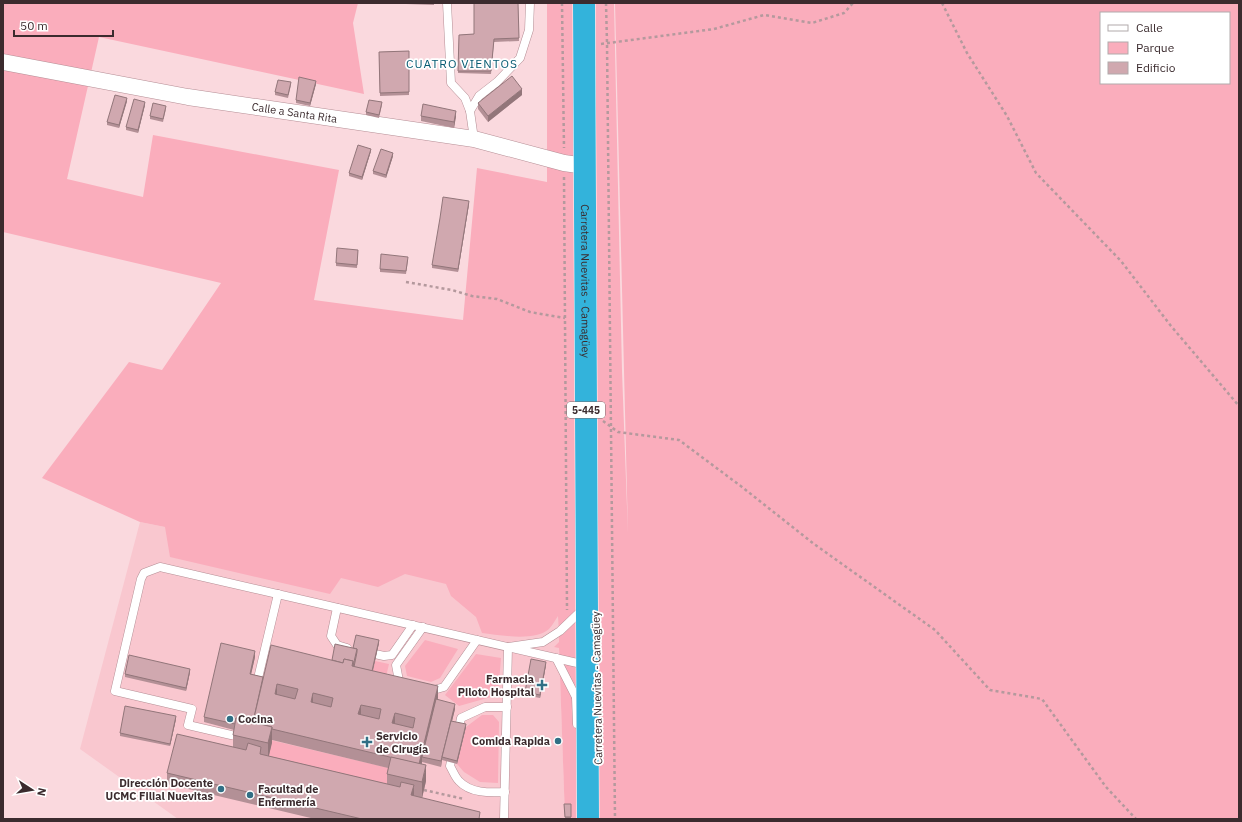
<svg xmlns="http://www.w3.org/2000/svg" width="1242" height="822" font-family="'IBM Plex Sans',sans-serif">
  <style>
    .built { fill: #f9c7cf }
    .green { fill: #faadbc; fill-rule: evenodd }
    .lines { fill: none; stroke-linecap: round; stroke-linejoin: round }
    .lane-casing { stroke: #b58e95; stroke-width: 9 }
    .street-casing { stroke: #b58e95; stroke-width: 17 }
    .highway-casing { stroke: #fff; stroke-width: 23 }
    .path { stroke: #b4999d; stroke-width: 2.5; stroke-dasharray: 3 3; stroke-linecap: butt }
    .lane { stroke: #fff; stroke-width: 8 }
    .street { stroke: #fff; stroke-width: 16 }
    .highway { stroke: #33b3db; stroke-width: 22 }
    .wall { fill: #b39096; fill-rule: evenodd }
    .shaded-wall { fill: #92767a }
    .building { fill: #d0a8af; stroke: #92767a; fill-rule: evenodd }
    .poi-dot { fill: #316f85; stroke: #fff; stroke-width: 1.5 }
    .labels { text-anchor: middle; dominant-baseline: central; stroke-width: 3.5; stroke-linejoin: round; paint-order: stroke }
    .shield { fill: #fff; stroke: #766b6d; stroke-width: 1 }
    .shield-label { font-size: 10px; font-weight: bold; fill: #3b2b2e }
    .street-label { font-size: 11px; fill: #3b2b2e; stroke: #fff }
    .poi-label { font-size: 11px; font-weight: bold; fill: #3b2b2e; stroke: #fff; text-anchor: end }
    .neighbourhood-label { font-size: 12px; letter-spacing: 1px; fill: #065a72; stroke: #fff }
  </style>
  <rect width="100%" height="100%" fill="#fad9de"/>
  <polygon class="built" points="346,456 558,615 565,819 178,819 80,749 140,522 165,527"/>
  <g class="green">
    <path d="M3,3H358L353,23L364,94L99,37L67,179L143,197L153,135L339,170L314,300L463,320L477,168L547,182V3H614L622,371L628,534L615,3H1239V819H565L559,648L554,647L559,642L558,616C555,620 553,625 549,629C534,642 500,635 482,633L476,617L451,596L446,584L405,574L378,587L341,578L330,594L170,557L165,527L140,522L42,478L129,362L162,370L221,283L3,232ZM1101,13H1229V83H1101Z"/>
    <polygon points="425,640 458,649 440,678 431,682 407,676 405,666"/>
    <polygon points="476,654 501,658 498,695 459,706 445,695"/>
    <polygon points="375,661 389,664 384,685 370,682"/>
    <polygon points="482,715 493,715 499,722 498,783 480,782 464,772 457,764 466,727"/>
    <polygon points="266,739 406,772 387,789 261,758"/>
  </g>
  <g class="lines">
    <g class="lane-casing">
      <g id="lane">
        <polyline points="447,3 451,83 465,98 470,111"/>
        <polyline points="474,139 470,111 479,96 497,82 520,58 529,30 530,3"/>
        <polyline points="337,608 331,636 337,645 347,648"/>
        <polyline points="366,652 384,656 392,655 413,625"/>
        <polyline points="556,658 578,701"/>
        <polyline points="259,674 278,594"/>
        <polyline points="404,683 399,681 396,665 423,627"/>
        <polyline points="427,689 430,691 444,687 477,640"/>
        <polyline points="576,697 577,724"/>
        <polyline points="458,733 461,718 485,707 507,707"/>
        <polyline points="231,735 188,725 192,709 115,691 141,579 144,573 160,567 586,665"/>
        <path d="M453,752L450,766C453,771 455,777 459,781C470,793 489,793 505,792"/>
        <polyline points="504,819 508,647 543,642 560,631 583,609"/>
      </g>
    </g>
    <g class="street-casing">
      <g id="street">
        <path id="s1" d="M3,62L188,97L474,139L564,163L585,166"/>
      </g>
    </g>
    <g class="highway-casing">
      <g id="highway">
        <path id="s2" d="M584,3L588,819"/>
      </g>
    </g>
    <g class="path">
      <polyline points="562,3 564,148"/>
      <polyline points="606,3 607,43 615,819"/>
      <polyline points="942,3 967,53 1007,116 1036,173 1121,261 1171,326 1239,406"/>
      <polyline points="601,44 714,29 764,15 812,23 844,13 853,3"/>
      <polyline points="564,177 567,610"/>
      <polyline points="406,282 452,290 472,296 497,299 530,312 565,318"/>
      <polyline points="603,421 618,432 679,440 742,487 814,544 935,630 990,690 1042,699 1106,787 1136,819"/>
      <polyline points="424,790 464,799"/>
    </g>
    <use href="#lane" class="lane"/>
    <use href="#street" class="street"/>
    <use href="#highway" class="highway"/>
  </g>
  <g class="wall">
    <polygon points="406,3 434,3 434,5 406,4"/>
    <polygon points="518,3 519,41 494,42 491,74 458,73 459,35 474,34"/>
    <polygon points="409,51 409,95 380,96 379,52"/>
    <polygon points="316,84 310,106 296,103 296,100"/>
    <polygon points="291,85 288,98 275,95 275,92"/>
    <polygon points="522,95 488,122 478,109 478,103"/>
    <polygon points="127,101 119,128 107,125 107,122"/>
    <polygon points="145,105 138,133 126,130 126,127"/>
    <polygon points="382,105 379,118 366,115 366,112"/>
    <polygon points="166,109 163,122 150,119 150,116"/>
    <polygon points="421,116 456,116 454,128 421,121"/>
    <polygon points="371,151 362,180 349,176 349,173"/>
    <polygon points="393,156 386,178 373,174 373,171"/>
    <polygon points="469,204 458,272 432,268 432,265"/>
    <polygon points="358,250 357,268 336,266 336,263"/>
    <polygon points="408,260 406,274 380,272 380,269"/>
    <path d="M379,643L373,671L438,698L437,699L455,709L452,721L466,727L457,764L442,760L441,767L422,762V764L426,781L422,798L480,819H315L167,784V773L233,747V735L234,730L204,722V717L255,657L251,674L263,677L332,660L353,648ZM272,740L388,768L387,774V784L269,756Z"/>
    <polygon points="546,665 540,698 525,695 525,692"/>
    <polygon points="190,672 186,691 125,677 125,674"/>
    <polygon points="176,719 170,746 120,736 120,733"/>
    <polygon points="564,804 571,804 571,819 565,819"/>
  </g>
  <g class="shaded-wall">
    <polygon points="316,81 316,84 310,106 310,103"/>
    <polygon points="522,89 522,95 488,122 488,116"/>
    <polygon points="127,98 127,101 119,128 119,125"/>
    <polygon points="145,102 145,105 138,133 138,130"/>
    <polygon points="456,111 456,116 454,128 454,122"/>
    <polygon points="371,149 371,151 362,180 362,177"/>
    <polygon points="393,153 393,156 386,178 386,175"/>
    <polygon points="469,201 469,204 458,272 458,269"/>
    <polygon points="379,640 379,643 370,682 370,679"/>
    <polygon points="255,651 255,657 250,679 250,674"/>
    <polygon points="546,662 546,665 540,698 540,695"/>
    <polygon points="190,669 190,672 186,691 186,688"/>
    <polygon points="277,684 277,695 275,694"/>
    <polygon points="438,686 438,698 423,757 422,757 422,762 418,779 418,768"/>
    <polygon points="313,693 313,704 311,702"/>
    <polygon points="455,704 455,709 443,757 442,757 441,767 441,761"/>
    <polygon points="361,705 361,716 358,714"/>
    <polygon points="395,713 395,724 392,723"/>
    <polygon points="176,716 176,719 170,746 170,744"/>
    <polygon points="466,724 466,727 457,764 457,761"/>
    <polygon points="272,727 272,743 268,759 268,743"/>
    <polygon points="426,765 426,781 422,798 422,782"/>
    <polygon points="414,785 414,796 411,795"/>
  </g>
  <g class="building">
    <polygon points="474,3 518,3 519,38 494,39 491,71 458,71 459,35 474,34"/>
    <polygon points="409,51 409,92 380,93 379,52"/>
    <polygon points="512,76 522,89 488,116 478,103"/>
    <polygon points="299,77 316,81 310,103 296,100"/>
    <polygon points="278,80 291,82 288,95 275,92"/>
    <polygon points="115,95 127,98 119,125 107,122"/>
    <polygon points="134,99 145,102 138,130 126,127"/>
    <polygon points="369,100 382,102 379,115 366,112"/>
    <polygon points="153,103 166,106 163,119 150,116"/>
    <polygon points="423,104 456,111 454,122 421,116"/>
    <polygon points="358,145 371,149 362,177 349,173"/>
    <polygon points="381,149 393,153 386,175 373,171"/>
    <polygon points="443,197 469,201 458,269 432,265 440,218"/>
    <polygon points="337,248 358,250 357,265 336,263"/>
    <polygon points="381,254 408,257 406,271 380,269"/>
    <polygon points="356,635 379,640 372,671 354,667 357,652 357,649 353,648"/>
    <polygon points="221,643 255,651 250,674 263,677 253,722 236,718 235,724 204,717"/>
    <polygon points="335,644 357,649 353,666 353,661 344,659 343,663 332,660"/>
    <path d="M271,645L343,663L344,659L353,661L352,666L438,686L419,764L272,729V727L253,722ZM277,684L298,689L295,699L275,694ZM313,693L333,698L331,707L311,702ZM361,705L381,709L379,719L358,714ZM395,713L415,718L413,728L392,723Z"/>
    <polygon points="129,655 190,669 186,688 125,674"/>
    <polygon points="531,659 546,662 540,695 525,692"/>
    <polygon points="436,699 455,704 441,761 422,757"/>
    <polygon points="125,706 176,716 170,744 120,733"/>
    <polygon points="236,718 272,727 268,743 233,735"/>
    <polygon points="451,721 466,724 457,761 442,757"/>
    <polygon points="177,734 246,750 248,743 261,747 260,754 400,787 401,782 414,785 411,795 480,812 479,819 362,819 167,773"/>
    <polygon points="391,757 426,765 422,782 387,774"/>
    <polygon points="564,804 571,804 571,817 565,817"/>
  </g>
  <g class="poi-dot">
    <path d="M540 679h4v4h4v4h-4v4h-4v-4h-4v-4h4z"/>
    <circle cx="230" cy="719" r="4"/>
    <circle cx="558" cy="741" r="4"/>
    <path d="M365 736h4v4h4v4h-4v4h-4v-4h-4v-4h4z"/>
    <circle cx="221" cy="789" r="4"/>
    <circle cx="250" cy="795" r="4"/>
  </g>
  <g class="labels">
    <rect class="shield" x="567" y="402" width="38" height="16" rx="3"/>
    <g class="shield-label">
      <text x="586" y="410">5-445</text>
    </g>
    <g class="street-label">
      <text stroke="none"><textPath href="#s1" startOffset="296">Calle a Santa Rita</textPath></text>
      <text stroke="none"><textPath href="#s2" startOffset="278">Carretera Nuevitas - Camagüey</textPath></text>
      <text transform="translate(597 688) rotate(-91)">Carretera Nuevitas - Camagüey</text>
    </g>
    <g class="poi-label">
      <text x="534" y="679">Farmacia<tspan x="534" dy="13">Piloto Hospital</tspan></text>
      <text x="238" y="719" text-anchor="start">Cocina</text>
      <text x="376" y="736" text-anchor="start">Servicio<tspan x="376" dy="13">de Cirugía</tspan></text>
      <text x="550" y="741">Comida Rapida</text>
      <text x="213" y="783">Dirección Docente<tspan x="213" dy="13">UCMC Filial Nuevitas</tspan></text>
      <text x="258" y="789" text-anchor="start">Facultad de<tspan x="258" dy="13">Enfermería</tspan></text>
    </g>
    <g class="neighbourhood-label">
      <text x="462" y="63">CUATRO VIENTOS</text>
    </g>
  </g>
  <rect width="1242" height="822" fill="none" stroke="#3b2b2e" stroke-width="8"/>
  <rect x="1100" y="12" width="130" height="72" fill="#ffffff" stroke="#b1aaab"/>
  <rect x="1108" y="25" width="20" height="6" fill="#ffffff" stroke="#b1aaab"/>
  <text x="1136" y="32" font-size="12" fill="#3b2b2e">Calle</text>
  <rect x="1108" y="42" width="20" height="12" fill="#faadbc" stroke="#b1aaab"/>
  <text x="1136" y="52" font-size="12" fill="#3b2b2e">Parque</text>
  <rect x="1108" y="62" width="20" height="12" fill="#d0a8af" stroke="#b1aaab"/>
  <text x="1136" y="72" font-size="12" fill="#3b2b2e">Edificio</text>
  <g transform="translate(32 790) rotate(102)" stroke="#ffffff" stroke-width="3" paint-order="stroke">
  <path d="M0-3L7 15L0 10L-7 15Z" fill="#3b2b2e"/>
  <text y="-6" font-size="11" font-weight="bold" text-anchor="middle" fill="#3b2b2e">N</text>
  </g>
  <path d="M14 30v6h99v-6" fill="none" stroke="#3b2b2e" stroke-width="2"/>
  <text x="20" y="30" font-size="12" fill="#3b2b2e" stroke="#ffffff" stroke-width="3" paint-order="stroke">50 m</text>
</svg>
